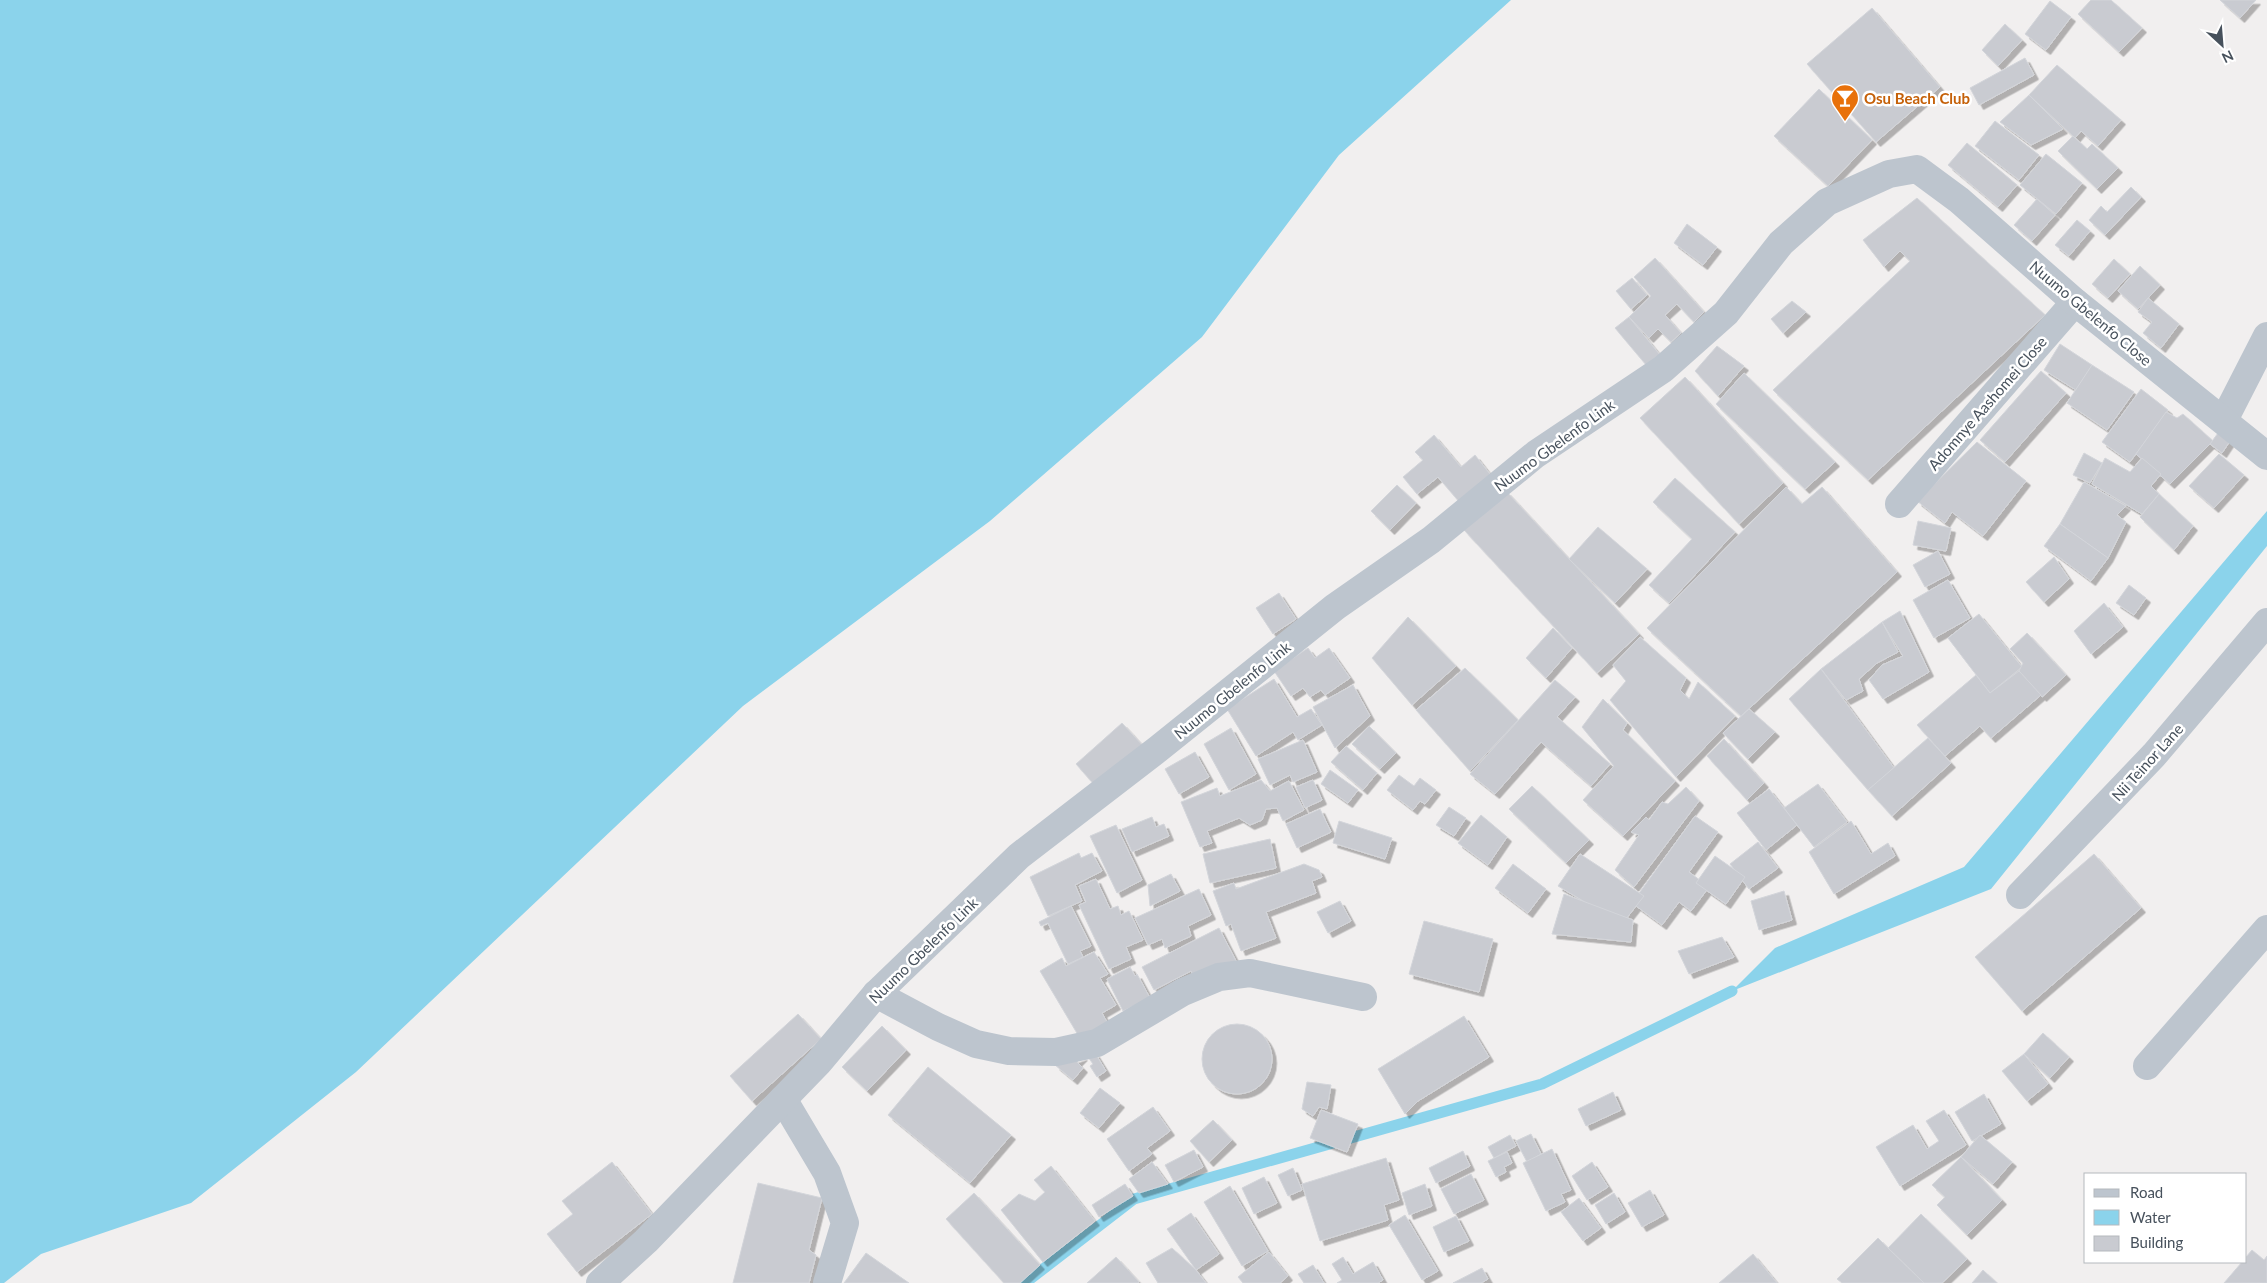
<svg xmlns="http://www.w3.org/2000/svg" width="2267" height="1283" font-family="Lato,sans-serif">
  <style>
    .water { fill: #8bd3eb }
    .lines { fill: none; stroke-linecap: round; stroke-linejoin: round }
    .stream { stroke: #8bd3eb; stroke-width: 11 }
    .building { fill: #c9cbd1; stroke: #d3d5da; filter: url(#shadow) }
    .minor { stroke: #bdc5ce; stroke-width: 28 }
    .labels { text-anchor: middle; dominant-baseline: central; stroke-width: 5; stroke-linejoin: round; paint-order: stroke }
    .food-label { font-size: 15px; font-weight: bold; fill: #c56008; stroke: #fff; text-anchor: start }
    .street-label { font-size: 15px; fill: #47515c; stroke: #fff }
  </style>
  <defs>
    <filter id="shadow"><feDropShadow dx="4.5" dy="4.5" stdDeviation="0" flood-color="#0004"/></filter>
  </defs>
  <rect width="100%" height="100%" fill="#f1efef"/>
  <g class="water">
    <polygon points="0,0 1511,0 1339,155 1202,337 990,521 743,706 356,1072 191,1203 41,1254 4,1283 0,1283"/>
    <polygon points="2267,511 2267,546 1991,889 1732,991 1775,948 1964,867"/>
  </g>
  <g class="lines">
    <polyline class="stream" points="1025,1283 1134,1199 1542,1084 1732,991"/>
  </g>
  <g class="building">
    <polygon points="2091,0 2111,0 2142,28 2119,52 2078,14"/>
    <polygon points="2220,0 2256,0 2240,18"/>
    <polygon points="2050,1 2071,17 2046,50 2025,34"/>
    <polygon points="1872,8 1940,87 1876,142 1807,64"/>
    <polygon points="2005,24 2022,40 1998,66 1982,50"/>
    <polygon points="2025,58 2034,75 1979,105 1970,88"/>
    <polygon points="2057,65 2121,120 2098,146 2081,131 2075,138 2029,95"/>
    <polygon points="1819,89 1872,140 1828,186 1774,136"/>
    <polygon points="2029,95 2063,129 2031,145 2000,122"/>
    <polygon points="1995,121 2039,155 2019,180 1975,146"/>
    <polygon points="2073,136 2087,149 2092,144 2118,168 2097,189 2058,151"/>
    <polygon points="1967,143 2017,185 1998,207 1948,165"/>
    <polygon points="2046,154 2082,183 2056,214 2020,185"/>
    <polygon points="2131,187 2141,197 2105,235 2089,220 2101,206 2107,212"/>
    <polygon points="1917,198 2045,315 1868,480 1773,390 1910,261 1900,251 1884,267 1863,240"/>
    <polygon points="2037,199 2055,215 2032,241 2014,225"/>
    <polygon points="2077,220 2090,231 2069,256 2055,245"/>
    <polygon points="1687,224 1717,247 1703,265 1674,243"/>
    <polygon points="1655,258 1704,312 1694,322 1677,304 1665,315 1681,333 1671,342 1658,329 1649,338 1629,317 1651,296 1634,277"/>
    <polygon points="2114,259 2130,274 2108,298 2092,284"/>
    <polygon points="2140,266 2160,285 2138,309 2118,291"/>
    <polygon points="1632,278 1647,295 1631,309 1616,291"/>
    <polygon points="2148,298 2179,324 2161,348 2143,333 2152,322 2138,312"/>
    <polygon points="1792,301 1806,312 1783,333 1771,319"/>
    <polygon points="1629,317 1660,355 1647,366 1615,328"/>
    <polygon points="2060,344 2092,365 2076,390 2044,370"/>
    <polygon points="1717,346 1744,366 1718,396 1695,371"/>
    <polygon points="2092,365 2134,392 2107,430 2067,403"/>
    <polygon points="2041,371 2066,393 2005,462 1980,440"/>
    <polygon points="1744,373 1835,462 1805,489 1716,404"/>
    <polygon points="1685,377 1783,483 1739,524 1640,418"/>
    <polygon points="2141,389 2168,410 2130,462 2102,442"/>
    <polygon points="2166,412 2177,418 2183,414 2213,441 2170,484 2136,454"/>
    <polygon points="2218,433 2230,441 2222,453 2210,444"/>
    <polygon points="1434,435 1461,467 1475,455 1493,478 1461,504 1438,477 1417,494 1403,477 1423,460 1415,452"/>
    <polygon points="1977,442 2026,481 1983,536 1952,512 1945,523 1917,501"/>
    <polygon points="2084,453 2102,463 2090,483 2073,475"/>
    <polygon points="2219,454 2244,475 2214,508 2189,486"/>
    <polygon points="2105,458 2130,472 2142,458 2161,474 2151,486 2159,494 2142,514 2092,484"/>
    <polygon points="1675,478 1735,532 1669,603 1649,585 1692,539 1653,502"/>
    <polygon points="2084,482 2126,506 2117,515 2126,522 2108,558 2060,524"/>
    <polygon points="1397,485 1416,503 1390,530 1371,511"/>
    <polygon points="1786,487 1802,504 1822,487 1897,572 1741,716 1647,628"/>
    <polygon points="1506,491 1639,634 1597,673 1464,530"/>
    <polygon points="2159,494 2193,526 2174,550 2140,517"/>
    <polygon points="1918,521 1951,528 1946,551 1913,545"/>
    <polygon points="2060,524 2108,558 2091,581 2044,546"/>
    <polygon points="1598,527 1647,569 1615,603 1569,559"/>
    <polygon points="1938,551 1950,574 1925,587 1913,565"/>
    <polygon points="2054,557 2069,579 2044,602 2026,582"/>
    <polygon points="1948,580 1970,618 1934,638 1913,600"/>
    <polygon points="2129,585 2146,598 2134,615 2116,603"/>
    <polygon points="1279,593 1296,619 1273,634 1256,608"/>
    <polygon points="2104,603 2123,627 2091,654 2074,631"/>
    <polygon points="1900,611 1929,672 1883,699 1869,680 1882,665 1903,656 1882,622"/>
    <polygon points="1979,614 2022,667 1990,693 1948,638"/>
    <polygon points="1408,617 1456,666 1412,705 1372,658"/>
    <polygon points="1882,622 1898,652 1877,663 1859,679 1863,691 1846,700 1821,669"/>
    <polygon points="1553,628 1572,648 1546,678 1526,658"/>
    <polygon points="2027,633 2066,675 2042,697 2019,671 2023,663 2010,649"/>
    <polygon points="1640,637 1686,678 1680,690 1689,699 1698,682 1735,716 1676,777 1610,700 1626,681 1613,665"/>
    <polygon points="1308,648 1315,658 1329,648 1350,678 1325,695 1321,690 1310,697 1303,688 1291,696 1274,671"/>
    <polygon points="1465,668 1518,720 1470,771 1416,710"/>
    <polygon points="1821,669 1894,768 1868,790 1789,699"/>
    <polygon points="2019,671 2041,695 1991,738 1980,726 1945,756 1917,725 1976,675 1990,693"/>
    <polygon points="1274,679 1297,717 1311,709 1322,725 1298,740 1293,732 1256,756 1227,709"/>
    <polygon points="1555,680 1575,697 1557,717 1610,764 1591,786 1541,742 1495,794 1470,774"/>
    <polygon points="1353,685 1370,716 1335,748 1313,707"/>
    <polygon points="1603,699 1627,723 1623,730 1675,781 1623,836 1583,800 1614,766 1582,727"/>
    <polygon points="1749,709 1775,732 1748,759 1723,733"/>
    <polygon points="1122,723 1144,747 1098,789 1076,764"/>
    <polygon points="1369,726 1396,753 1380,769 1352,744"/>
    <polygon points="1231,728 1256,774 1229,790 1204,744"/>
    <polygon points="1928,738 1951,763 1892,816 1868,790"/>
    <polygon points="1724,739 1764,783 1747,800 1707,756"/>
    <polygon points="1303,740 1317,772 1293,782 1290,775 1270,785 1258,759"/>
    <polygon points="1346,746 1377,773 1363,790 1331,762"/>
    <polygon points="1195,752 1209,777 1179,794 1165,769"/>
    <polygon points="1330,770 1358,790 1348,803 1321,784"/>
    <polygon points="1399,775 1414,786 1420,778 1436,790 1425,804 1420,801 1413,810 1387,790"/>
    <polygon points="1261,780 1270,791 1289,781 1304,810 1283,821 1277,808 1266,809 1262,820 1250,825 1239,818 1207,831 1212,843 1200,847 1181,802 1217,788 1220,796"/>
    <polygon points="1313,780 1322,800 1305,808 1296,787"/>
    <polygon points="1818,784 1847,822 1814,847 1784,808"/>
    <polygon points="1532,786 1589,840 1566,863 1509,809"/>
    <polygon points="1686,787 1699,801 1634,887 1615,870 1639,835 1631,832 1646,817 1649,820 1662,802 1668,804"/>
    <polygon points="1769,789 1797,825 1766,850 1737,813"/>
    <polygon points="1449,807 1466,818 1454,836 1436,825"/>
    <polygon points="1320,809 1331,832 1297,848 1286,824"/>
    <polygon points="1481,815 1507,837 1488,865 1458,843"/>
    <polygon points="1695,816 1718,832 1689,872 1709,887 1691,911 1679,902 1662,925 1632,903"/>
    <polygon points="1152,817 1156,827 1164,824 1169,836 1132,852 1122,829"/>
    <polygon points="1339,821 1392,838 1385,859 1333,843"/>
    <polygon points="1851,821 1871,854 1888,843 1895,856 1834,894 1809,852"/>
    <polygon points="1116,825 1142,880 1117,893 1090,836"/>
    <polygon points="1270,839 1276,868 1210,883 1203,854"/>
    <polygon points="1758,842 1778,868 1749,889 1730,864"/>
    <polygon points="1079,853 1081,858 1092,853 1102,871 1075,885 1082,901 1048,916 1030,877"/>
    <polygon points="1580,854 1644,896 1622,924 1558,886"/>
    <polygon points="2094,854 2141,908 2022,1011 1975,957"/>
    <polygon points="1715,856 1745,877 1726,904 1696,883"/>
    <polygon points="1304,864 1319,870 1322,877 1312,881 1316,893 1266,912 1276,938 1241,951 1231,924 1226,926 1213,891 1234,883 1236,889"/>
    <polygon points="1513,864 1546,889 1528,913 1495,888"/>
    <polygon points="1171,874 1180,891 1150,906 1148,885"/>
    <polygon points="1096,879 1110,909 1118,906 1121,915 1129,911 1143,940 1126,947 1131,959 1109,969 1079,905 1086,902 1079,886"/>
    <polygon points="1199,889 1211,915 1188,926 1191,936 1165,948 1162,939 1148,945 1135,918"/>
    <polygon points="1784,891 1792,920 1759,930 1751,901"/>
    <polygon points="1564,894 1633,920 1631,942 1552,934"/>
    <polygon points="1340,901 1351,921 1328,933 1317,912"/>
    <polygon points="1071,906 1091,946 1080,951 1083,957 1068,964 1048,923 1041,926 1039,922"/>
    <polygon points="1424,921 1493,939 1479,992 1409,974"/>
    <polygon points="1219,928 1237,963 1197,984 1191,971 1154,990 1142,967"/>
    <polygon points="1722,937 1734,957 1689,974 1678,951"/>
    <polygon points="1094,952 1108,974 1100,978 1116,1005 1102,1013 1108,1024 1081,1040 1040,971 1062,958 1066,966"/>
    <polygon points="1130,967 1135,976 1137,974 1150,998 1123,1011 1107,979"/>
    <polygon points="798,1014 821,1039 752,1101 730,1076"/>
    <polygon points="1464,1016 1489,1057 1418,1101 1405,1114 1378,1069"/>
    <circle cx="1237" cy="1059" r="35"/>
    <polygon points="882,1026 906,1050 867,1091 842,1067"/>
    <polygon points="2043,1033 2069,1057 2050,1078 2024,1054"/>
    <polygon points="1095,1053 1106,1071 1097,1077 1090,1066 1093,1064 1088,1057"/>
    <polygon points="2024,1054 2048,1084 2027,1101 2002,1071"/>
    <polygon points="1083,1056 1077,1062 1083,1068 1073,1080 1055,1065"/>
    <polygon points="928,1067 1011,1135 970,1183 888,1115"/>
    <polygon points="1307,1082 1331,1085 1327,1109 1319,1107 1313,1116 1302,1109"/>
    <polygon points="1100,1088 1120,1103 1099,1128 1080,1113"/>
    <polygon points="1613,1092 1621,1110 1586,1126 1578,1109"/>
    <polygon points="1984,1094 2001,1124 1972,1141 1955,1112"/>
    <polygon points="1153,1107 1170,1131 1147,1148 1152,1154 1129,1171 1107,1139"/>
    <polygon points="1321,1110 1358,1124 1347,1152 1310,1138"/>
    <polygon points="1944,1110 1966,1145 1900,1186 1876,1147 1913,1125 1927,1149 1939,1141 1926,1121"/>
    <polygon points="1213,1120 1232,1140 1209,1162 1190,1141"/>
    <polygon points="1531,1134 1541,1154 1527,1162 1516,1141"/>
    <polygon points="1510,1135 1516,1146 1494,1158 1488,1147"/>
    <polygon points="1980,1135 2012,1162 1993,1184 1961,1157"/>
    <polygon points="1552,1149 1571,1190 1561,1194 1565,1202 1546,1211 1523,1163"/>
    <polygon points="1194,1150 1203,1167 1174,1182 1165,1165"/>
    <polygon points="1463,1151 1470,1166 1436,1183 1429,1168"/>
    <polygon points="1507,1152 1512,1163 1504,1167 1506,1172 1496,1177 1488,1161"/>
    <polygon points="1961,1157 2002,1200 1967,1235 1937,1205 1945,1197 1932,1185"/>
    <polygon points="1386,1158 1399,1200 1384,1205 1388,1220 1320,1241 1302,1184"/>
    <polygon points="612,1162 652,1214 577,1272 547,1234 573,1214 562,1201"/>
    <polygon points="1152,1162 1168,1184 1139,1193 1129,1179"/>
    <polygon points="1592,1162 1608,1187 1587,1200 1572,1176"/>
    <polygon points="1051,1166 1095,1221 1043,1262 1001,1210 1019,1194 1035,1201 1045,1192 1034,1180"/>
    <polygon points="1293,1168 1302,1190 1288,1196 1278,1175"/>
    <polygon points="1471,1174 1484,1200 1454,1214 1441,1189"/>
    <polygon points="1264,1177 1277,1203 1254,1214 1242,1188"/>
    <polygon points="758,1183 822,1198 809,1250 816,1255 809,1283 733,1283"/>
    <polygon points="1125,1184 1133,1196 1099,1217 1092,1205"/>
    <polygon points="1425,1184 1432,1206 1409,1215 1402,1193"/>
    <polygon points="1230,1186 1268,1251 1242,1266 1204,1202"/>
    <polygon points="1650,1190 1664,1215 1642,1227 1628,1203"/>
    <polygon points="974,1193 1040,1265 1020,1283 1004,1283 946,1219"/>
    <polygon points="1614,1193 1625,1212 1606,1224 1595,1205"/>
    <polygon points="1579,1198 1601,1228 1583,1241 1561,1212"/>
    <polygon points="1191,1213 1219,1254 1196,1270 1167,1229"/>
    <polygon points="1921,1214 1967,1259 1942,1283 1924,1283 1888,1248"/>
    <polygon points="1405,1215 1438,1271 1422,1280 1389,1225"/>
    <polygon points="1456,1216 1469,1241 1444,1252 1433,1227"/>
    <polygon points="1878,1238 1888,1248 1924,1283 1842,1283 1837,1279"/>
    <polygon points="1172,1248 1196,1270 1206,1283 1158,1283 1146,1263"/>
    <polygon points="2252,1250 2264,1260 2267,1256 2267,1283 2224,1283 2242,1262 2246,1262 2246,1257"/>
    <polygon points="1269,1252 1288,1276 1280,1283 1243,1283 1238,1277"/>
    <polygon points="866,1253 909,1283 844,1283"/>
    <polygon points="1753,1254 1777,1283 1719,1283"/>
    <polygon points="1116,1257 1139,1282 1138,1283 1087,1283"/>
    <polygon points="1343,1257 1353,1274 1373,1262 1383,1280 1378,1283 1337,1283 1342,1280 1332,1264"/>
    <polygon points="1313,1265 1324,1283 1304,1283 1298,1274"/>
    <polygon points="1482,1268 1488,1279 1481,1283 1453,1283"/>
    <polygon points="1983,1270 1997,1283 1972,1283"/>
  </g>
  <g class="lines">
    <g class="minor">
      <polyline points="2224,420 2267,336"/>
      <polyline points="1899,504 2075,302"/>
      <polyline points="2020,895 2154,755 2267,622"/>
      <polyline points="876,994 938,1027 976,1044 1009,1051 1056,1052 1097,1043 1183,992 1219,977 1250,973 1363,997"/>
      <polyline points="2147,1066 2267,929"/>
      <polyline points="783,1099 827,1173 845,1223 827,1283"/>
      <polyline points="600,1283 646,1241 819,1062 876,994 1019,856 1158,749 1335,607 1431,540 1536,454 1663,369 1726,313 1781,243 1827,202 1889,174 1917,169 1959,200 2075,302 2267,456"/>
    </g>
  </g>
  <defs>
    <g id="bar-pin" transform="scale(1.4375)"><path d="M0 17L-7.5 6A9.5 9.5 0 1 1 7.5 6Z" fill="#e8710a" stroke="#fff"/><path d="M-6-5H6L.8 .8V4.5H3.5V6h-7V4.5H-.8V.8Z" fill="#fff"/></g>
  </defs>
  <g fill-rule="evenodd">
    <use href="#bar-pin" x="1845" y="98"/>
  </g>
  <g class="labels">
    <g class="food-label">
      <text x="1864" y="98">Osu Beach Club</text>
    </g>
    <g class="street-label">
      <text transform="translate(2091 313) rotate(40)">Nuumo Gbelenfo Close</text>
      <text transform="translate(1987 403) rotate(-49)">Adomnye Aashomei Close</text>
      <text transform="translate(1554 445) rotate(-36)">Nuumo Gbelenfo Link</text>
      <text transform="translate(1232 690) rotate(-39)">Nuumo Gbelenfo Link</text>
      <text transform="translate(2147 762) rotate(-48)">Nii Teinor Lane</text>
      <text transform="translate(923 950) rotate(-44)">Nuumo Gbelenfo Link</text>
    </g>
  </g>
  <rect x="2084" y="1173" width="162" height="90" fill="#ffffff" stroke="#b5b9be"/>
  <rect x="2094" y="1189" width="25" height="8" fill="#bdc5ce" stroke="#b5b9be"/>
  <text x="2130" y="1198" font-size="15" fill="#47515c">Road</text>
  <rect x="2094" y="1210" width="25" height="15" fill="#8bd3eb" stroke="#b5b9be"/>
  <text x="2130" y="1223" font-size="15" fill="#47515c">Water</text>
  <rect x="2094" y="1236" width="25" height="15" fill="#c9cbd1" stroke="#b5b9be"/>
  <text x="2130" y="1248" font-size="15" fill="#47515c">Building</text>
  <g transform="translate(2222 45) rotate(154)" stroke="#ffffff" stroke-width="4" paint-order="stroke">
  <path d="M0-4L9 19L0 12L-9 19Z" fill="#47515c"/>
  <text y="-8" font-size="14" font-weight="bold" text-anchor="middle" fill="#47515c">N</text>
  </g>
</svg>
